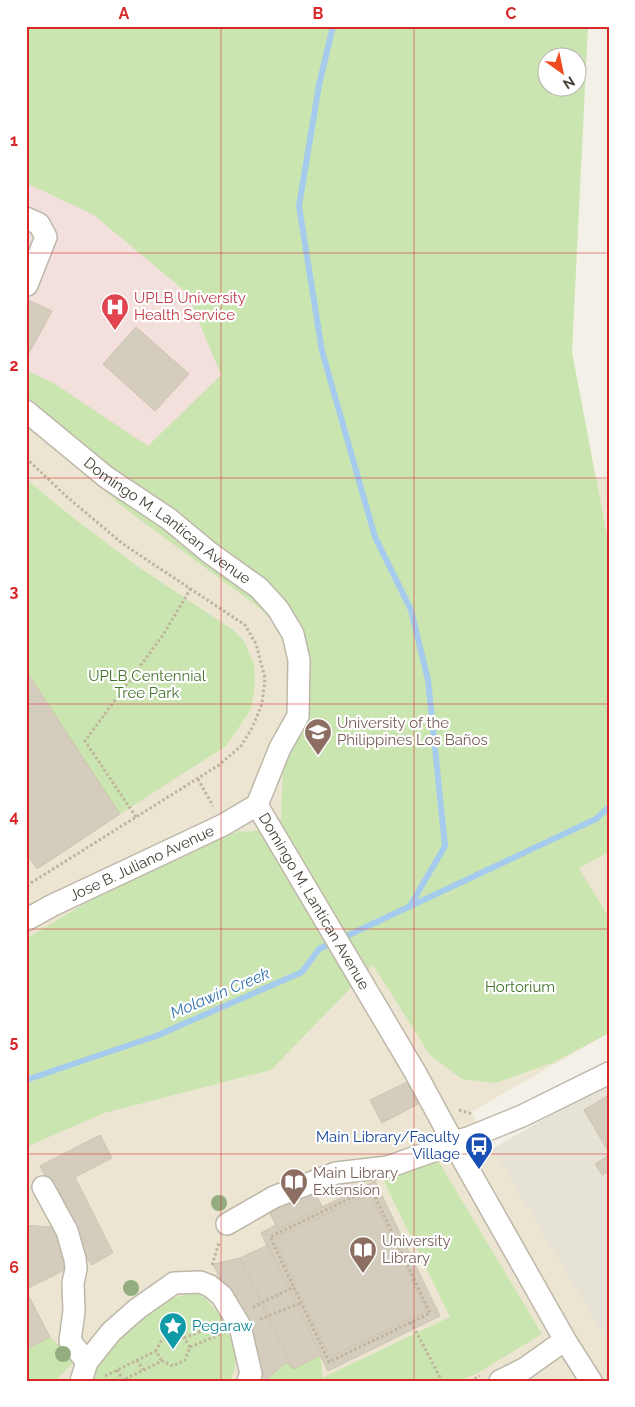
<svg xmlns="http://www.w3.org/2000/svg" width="635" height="1407" font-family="Raleway,sans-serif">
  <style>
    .residential { fill: #e6e2d5 }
    .education { fill: #ebe5d2 }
    .medical { fill: #f3dfdb }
    .green { fill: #cbe5b1; fill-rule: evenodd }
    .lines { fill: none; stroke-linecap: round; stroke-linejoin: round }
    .stream { stroke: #a6cced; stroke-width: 6 }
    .building { fill: #d4ccbd; stroke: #cec4b0 }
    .minor-casing { stroke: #beb8aa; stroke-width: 24 }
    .path { stroke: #bfb49c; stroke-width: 3; stroke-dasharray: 2.5 2.5; stroke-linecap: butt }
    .minor { stroke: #fff; stroke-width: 21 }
    .tree { fill: #93ac80 }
    .grid { fill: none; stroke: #d62828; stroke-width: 1; stroke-opacity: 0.55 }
    .labels { text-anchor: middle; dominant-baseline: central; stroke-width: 4.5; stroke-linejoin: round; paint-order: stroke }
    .health-label { font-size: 15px; fill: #be3a42; stroke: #fff; text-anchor: start }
    .street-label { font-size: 15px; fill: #464036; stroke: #fff }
    .park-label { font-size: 15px; fill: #44752c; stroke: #fff }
    .education-label { font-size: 15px; fill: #785e54; stroke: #fff; text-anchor: start }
    .transit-label { font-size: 15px; fill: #164399; stroke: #fff; text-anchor: end }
    .culture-label { font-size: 15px; fill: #0d838f; stroke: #fff; text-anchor: start }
    .water-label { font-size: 16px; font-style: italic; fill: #3474ad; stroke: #fff }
    .neatline { fill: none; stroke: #d62828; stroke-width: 2 }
    .grid-label { font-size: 16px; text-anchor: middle; font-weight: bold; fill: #d62828 }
  </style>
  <rect width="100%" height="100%" fill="#f3f0e7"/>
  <polygon class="residential" points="609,1082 609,1376 481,1160 497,1146"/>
  <polygon class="education" points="26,26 545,468 609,480 609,1033 471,1112 609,1344 609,1381 26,1381"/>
  <polygon class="medical" points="26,183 94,215 187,293 221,375 148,447 55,384 26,370"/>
  <g class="green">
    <path d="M26,26H588L572,352L609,547V852L579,868L609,918V1033L552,1063L495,1083L462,1079L430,1055L373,965L271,1070L104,1113L26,1147V939L112,887L239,831C256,833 267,828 281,819L283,762L295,678L285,632L257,606L119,504L48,439L26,417V370L55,384L148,446L221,375L187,293L94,215L26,183ZM548,58H578V88H548Z"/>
    <polygon points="26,479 67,513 137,566 233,630 244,641 254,664 255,686 251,709 226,746 120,814 26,671"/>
    <polygon points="431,1149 542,1334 476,1374 458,1381 265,1381 286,1362 293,1368 321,1355 322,1378 450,1317 377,1167"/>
    <polygon points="195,1292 206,1299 221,1316 238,1356 231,1379 229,1381 92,1381 97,1360 143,1313 170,1299"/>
    <polygon points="50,1337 75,1361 55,1381 26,1381 26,1349"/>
  </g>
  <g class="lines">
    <g class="stream">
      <polyline points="333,26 319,85 299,206 322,351 375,537 411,610 428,680 445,846 410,906"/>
      <polyline points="26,1080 156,1036 302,972 319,949 596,819 609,807"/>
    </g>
  </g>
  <g class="building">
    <polygon points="26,299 52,311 28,355 26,354"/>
    <polygon points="136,327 189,374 155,411 103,364"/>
    <polygon points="26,671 120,814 37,869 26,853"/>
    <polygon points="407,1082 418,1104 382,1123 370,1100"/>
    <polygon points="609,1095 609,1148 607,1149 584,1110"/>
    <polygon points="100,1135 112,1158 75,1177 113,1253 91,1265 40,1166"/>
    <polygon points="609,1155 609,1171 602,1175 595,1164"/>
    <polygon points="375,1181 440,1316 328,1371 261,1233 276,1225 266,1205 310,1183 322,1207"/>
    <polygon points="310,1183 322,1207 278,1229 266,1205"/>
    <polygon points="370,1193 427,1311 330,1357 274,1239"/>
    <polygon points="26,1225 60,1228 73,1266 26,1289"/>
    <polygon points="268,1245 321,1355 293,1369 240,1258"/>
    <polygon points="240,1258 293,1369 286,1362 265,1381 240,1320 213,1264"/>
    <polygon points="26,1291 50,1337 26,1349"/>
  </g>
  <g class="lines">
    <g class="minor-casing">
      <g id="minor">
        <polyline points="26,218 39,224 46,237 27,285"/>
        <path id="s1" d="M26,411L106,477L169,519L210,553L259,588L278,609L293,634L299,660L298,716L280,748L257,805"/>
        <path id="s2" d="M257,805L415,1072L453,1142L565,1340L591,1381"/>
        <path id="s3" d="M26,920L51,906L185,843L223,825L257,805"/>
        <polyline points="43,1187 67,1231 75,1259 76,1269 73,1283 74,1311 70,1341 87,1362"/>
        <polyline points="227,1224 274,1197 336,1173 388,1167 444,1147 453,1142 468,1138 522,1116 609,1073"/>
        <polyline points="81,1381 87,1362 111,1332 137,1309 174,1283 200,1282 210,1286 222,1296 240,1326 251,1374 248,1381"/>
        <polyline points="500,1381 524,1369 565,1340"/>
      </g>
    </g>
    <g class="path">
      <polyline points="26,458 66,496 123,544 245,625 256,644 265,678 262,704 252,728 241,746 219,765 26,886"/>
      <polyline points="198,779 213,806"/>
      <polyline points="136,817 85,741 163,635 191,588"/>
      <polyline points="459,1110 472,1114"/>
      <polygon points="371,1188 430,1313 329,1362 270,1237"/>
      <polyline points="212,1265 219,1243"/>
      <polyline points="253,1307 294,1287"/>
      <polyline points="260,1319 301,1303"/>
      <polyline points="411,1322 442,1381"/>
      <polyline points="184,1338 216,1325"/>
      <polyline points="190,1347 221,1334"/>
      <polyline points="137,1360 143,1370"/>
      <polyline points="117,1370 123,1380"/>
      <polyline points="105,1376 156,1351"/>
      <polyline points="121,1381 162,1361 173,1366 185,1360 190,1347 184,1338 172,1335 161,1341 156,1351 162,1361"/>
      <polyline points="470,1381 480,1376"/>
    </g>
    <use href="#minor" class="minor"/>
  </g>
  <g class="tree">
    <circle cx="219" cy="1203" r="8"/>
    <circle cx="131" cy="1288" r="8"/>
    <circle cx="63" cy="1354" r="8"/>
  </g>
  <path class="grid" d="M221,26V1381M414,26V1381M26,253H609M26,478H609M26,704H609M26,929H609M26,1154H609"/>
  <defs>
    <g id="hospital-pin" transform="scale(1.4375)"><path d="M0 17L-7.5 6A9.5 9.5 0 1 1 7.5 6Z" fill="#e0444e" stroke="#fff"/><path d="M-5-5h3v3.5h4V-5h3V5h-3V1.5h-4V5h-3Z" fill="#fff"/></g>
    <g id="university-pin" transform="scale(1.4375)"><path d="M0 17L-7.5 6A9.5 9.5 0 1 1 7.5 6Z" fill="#8d6e63" stroke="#fff"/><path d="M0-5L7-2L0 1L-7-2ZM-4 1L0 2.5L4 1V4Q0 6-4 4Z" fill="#fff"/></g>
    <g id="bus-pin" transform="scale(1.4375)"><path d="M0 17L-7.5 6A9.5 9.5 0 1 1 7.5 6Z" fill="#1a4fb4" stroke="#fff"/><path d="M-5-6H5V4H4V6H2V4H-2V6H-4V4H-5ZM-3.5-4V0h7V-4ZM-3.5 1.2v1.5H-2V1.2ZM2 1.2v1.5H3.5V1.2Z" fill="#fff"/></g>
    <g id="library-pin" transform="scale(1.4375)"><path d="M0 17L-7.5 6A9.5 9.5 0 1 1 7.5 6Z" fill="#8d6e63" stroke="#fff"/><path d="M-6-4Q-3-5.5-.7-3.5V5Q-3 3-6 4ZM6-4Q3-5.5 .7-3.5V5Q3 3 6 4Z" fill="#fff"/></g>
    <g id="sight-pin" transform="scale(1.4375)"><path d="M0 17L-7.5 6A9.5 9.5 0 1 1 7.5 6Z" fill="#0f9aa8" stroke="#fff"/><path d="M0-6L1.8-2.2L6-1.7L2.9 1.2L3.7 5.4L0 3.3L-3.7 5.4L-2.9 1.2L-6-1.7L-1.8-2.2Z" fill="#fff"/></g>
  </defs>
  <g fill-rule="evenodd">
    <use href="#hospital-pin" x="115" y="307"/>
    <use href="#university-pin" x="318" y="732"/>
    <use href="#bus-pin" x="479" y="1146"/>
    <use href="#library-pin" x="294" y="1182"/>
    <use href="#library-pin" x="363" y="1250"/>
    <use href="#sight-pin" x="173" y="1326"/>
  </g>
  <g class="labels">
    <g class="health-label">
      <text x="134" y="298">UPLB University<tspan x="134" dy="17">Health Service</tspan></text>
    </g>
    <g class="street-label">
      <text stroke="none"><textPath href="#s1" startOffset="179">Domingo M. Lantican Avenue</textPath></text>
      <text stroke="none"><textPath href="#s3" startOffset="129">Jose B. Juliano Avenue</textPath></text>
      <text stroke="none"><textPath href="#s2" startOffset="112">Domingo M. Lantican Avenue</textPath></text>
    </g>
    <g class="park-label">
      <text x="147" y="676">UPLB Centennial<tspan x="147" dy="17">Tree Park</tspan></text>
      <text x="520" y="987">Hortorium</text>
    </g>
    <g class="education-label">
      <text x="337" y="723">University of the<tspan x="337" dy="17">Philippines Los Baños</tspan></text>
      <text x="313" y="1173">Main Library<tspan x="313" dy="17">Extension</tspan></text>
      <text x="382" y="1241">University<tspan x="382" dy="17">Library</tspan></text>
    </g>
    <g class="transit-label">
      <text x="460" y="1137">Main Library/Faculty<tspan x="460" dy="17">Village</tspan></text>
    </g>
    <g class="culture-label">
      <text x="192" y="1326">Pegaraw</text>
    </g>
    <g class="water-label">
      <text transform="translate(220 993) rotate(-23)">Molawin Creek</text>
    </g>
  </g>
  <rect width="635" height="1407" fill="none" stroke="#ffffff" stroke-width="55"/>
  <g transform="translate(562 72) rotate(147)"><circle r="24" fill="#ffffff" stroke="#b5b3af"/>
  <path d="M0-4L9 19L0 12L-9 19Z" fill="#f04b20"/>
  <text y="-8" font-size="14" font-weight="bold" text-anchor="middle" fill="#464036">N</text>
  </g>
  <rect x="28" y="28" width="580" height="1352" class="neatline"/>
  <g class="grid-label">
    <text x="124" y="19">A</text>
    <text x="318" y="19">B</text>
    <text x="511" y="19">C</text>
    <text x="14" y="146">1</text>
    <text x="14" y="371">2</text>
    <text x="14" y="597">3</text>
    <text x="14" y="822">4</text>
    <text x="14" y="1047">5</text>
    <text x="14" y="1273">6</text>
  </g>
</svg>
